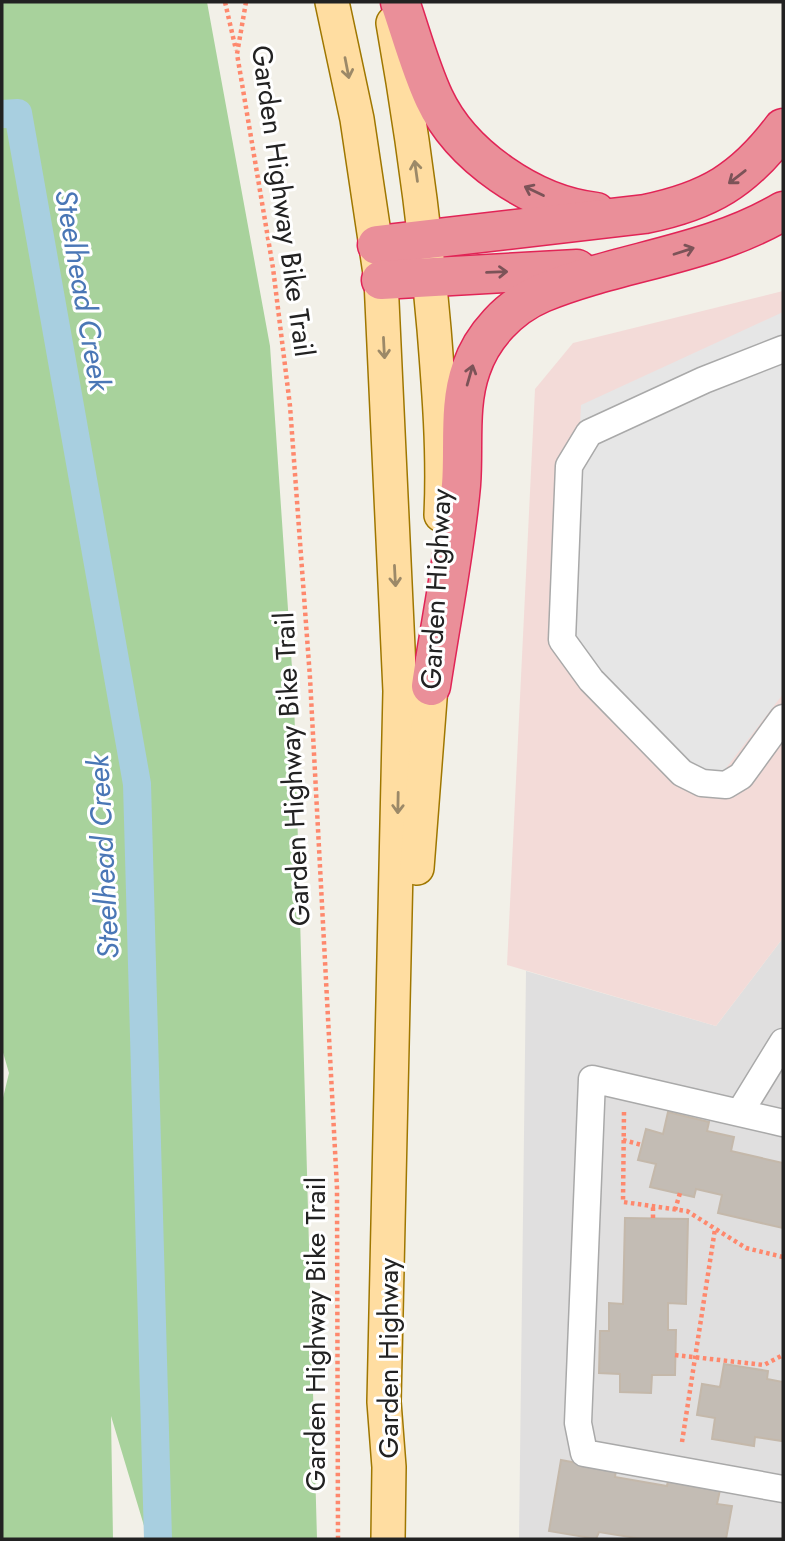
<svg xmlns="http://www.w3.org/2000/svg" width="785" height="1541" font-family="Jost,sans-serif">
  <style>
    .residential { fill: #e0dfdf }
    .commercial { fill: #f3dbd8 }
    .forest { fill: #a8d29c }
    .parking { fill: #e6e6e6 }
    .lines { fill: none; stroke-linecap: round; stroke-linejoin: round }
    .canal { stroke: #a8cfe0; stroke-width: 28 }
    .building { fill: #c3bcb4; stroke: #c4b8aa; stroke-width: 2 }
    .minor-casing { stroke: #a9a9a9; stroke-width: 29 }
    .major-casing { stroke: #9f7700; stroke-width: 36 }
    .highway-casing { stroke: #e12456; stroke-width: 41 }
    .path { stroke: #fe886d; stroke-width: 4.5; stroke-dasharray: 3.5 3.5; stroke-linecap: butt }
    .minor { stroke: #fff; stroke-width: 26 }
    .major { stroke: #ffdda1; stroke-width: 33 }
    .highway { stroke: #ea8f99; stroke-width: 38 }
    .oneway { stroke: #9c8968 }
    .oneway2 { stroke: #7c5358 }
    .labels { text-anchor: middle; dominant-baseline: central; stroke-width: 6; stroke-linejoin: round; paint-order: stroke }
    .street-label { font-size: 28px; fill: #222; stroke: #fff }
    .water-label { font-size: 30px; font-style: italic; fill: #4a77b6; stroke: #fff }
  </style>
  <rect width="100%" height="100%" fill="#f2f0e8"/>
  <polygon class="residential" points="783,938 783,1539 519,1539 526,971 716,1026"/>
  <polygon class="commercial" points="783,291 783,938 716,1026 507,965 535,389 573,343"/>
  <polygon class="forest" points="2,2 207,2 270,346 294,697 317,1539 148,1539 111,1416 113,1539 2,1539 2,1102 9,1073 2,1049"/>
  <polygon class="parking" points="783,312 783,694 703,798 570,636 581,405"/>
  <g class="lines">
    <polyline class="canal" points="2,114 18,113 137,784 158,1539"/>
  </g>
  <g class="building">
    <polygon points="668,1112 709,1122 707,1131 734,1137 731,1151 783,1163 783,1228 718,1213 722,1195 696,1189 694,1197 650,1187 656,1164 638,1160 642,1145 646,1129 663,1134"/>
    <polygon points="625,1218 688,1219 686,1304 668,1303 668,1330 676,1330 675,1375 652,1375 651,1393 620,1392 620,1374 599,1373 600,1331 609,1331 609,1303 623,1304"/>
    <polygon points="724,1364 768,1371 767,1379 783,1382 782,1441 755,1437 754,1446 712,1439 715,1418 697,1415 702,1384 720,1387"/>
    <polygon points="561,1460 616,1470 615,1477 667,1486 669,1476 721,1485 717,1504 732,1506 726,1539 642,1539 599,1532 596,1539 549,1531"/>
  </g>
  <g class="lines">
    <g class="minor-casing">
      <g id="minor">
        <polyline points="783,349 704,380 589,433 569,466 562,640 591,680 682,773 702,783 726,785 741,776 783,718"/>
        <polyline points="740,1112 783,1042"/>
        <polyline points="783,1123 592,1079 578,1423 584,1453 783,1489"/>
      </g>
    </g>
    <g class="major-casing">
      <g id="major">
        <polyline points="332,2 357,119 381,280 400,691 384,1402 389,1467 388,1539"/>
        <path d="M393,23C411,124 425,226 434,329C439,391 444,453 441,515"/>
        <polyline points="417,868 433,660"/>
      </g>
    </g>
    <g class="highway-casing">
      <g id="highway">
        <path d="M400,2C411,34 420,68 434,98C461,156 533,205 596,212"/>
        <path d="M377,245L645,214C709,201 744,180 783,128"/>
        <polyline points="381,280 577,269"/>
        <path d="M431,686C441,619 455,552 461,485C464,447 458,405 471,369C482,336 509,307 542,293C620,261 709,255 783,211"/>
      </g>
    </g>
    <g class="path">
      <polyline points="225,2 236,50"/>
      <polyline points="246,2 237,54 273,268 290,406 310,678 337,1188 338,1539"/>
      <polyline points="624,1112 623,1202 687,1211 746,1248 783,1257"/>
      <polyline points="623,1140 642,1145"/>
      <polyline points="675,1210 680,1193"/>
      <polyline points="653,1218 653,1207"/>
      <polyline points="675,1355 764,1365 783,1355"/>
      <polyline points="682,1442 715,1229"/>
    </g>
    <use href="#minor" class="minor"/>
    <use href="#major" class="major"/>
    <use href="#highway" class="highway"/>
  </g>
  <defs><path id="oneway-shaft" d="M-6 0H5M1.5-3L5.5 0L1.5 3" fill="none" stroke-width="1.6" stroke-linecap="round" stroke-linejoin="round" transform="scale(1.75)"/></defs>
  <g class="oneway">
    <use href="#oneway-shaft" transform="translate(347 68) rotate(79)"/>
    <use href="#oneway-shaft" transform="translate(416 171) rotate(-98)"/>
    <use href="#oneway-shaft" transform="translate(384 348) rotate(87)"/>
    <use href="#oneway-shaft" transform="translate(395 576) rotate(87)"/>
    <use href="#oneway-shaft" transform="translate(398 803) rotate(91)"/>
  </g>
  <g class="oneway2">
    <use href="#oneway-shaft" transform="translate(737 177) rotate(142)"/>
    <use href="#oneway-shaft" transform="translate(534 191) rotate(-154)"/>
    <use href="#oneway-shaft" transform="translate(684 251) rotate(-18)"/>
    <use href="#oneway-shaft" transform="translate(497 272) rotate(-2)"/>
    <use href="#oneway-shaft" transform="translate(470 375) rotate(-74)"/>
  </g>
  <g class="labels">
    <g class="street-label">
      <text transform="translate(283 201) rotate(82)">Garden Highway Bike Trail</text>
      <text transform="translate(436 589) rotate(-87)">Garden Highway</text>
      <text transform="translate(292 769) rotate(-93)">Garden Highway Bike Trail</text>
      <text transform="translate(315 1334) rotate(-90)">Garden Highway Bike Trail</text>
      <text transform="translate(388 1358) rotate(-90)">Garden Highway</text>
    </g>
    <g class="water-label">
      <text transform="translate(83 290) rotate(80)">Steelhead Creek</text>
      <text transform="translate(103 857) rotate(-93)">Steelhead Creek</text>
    </g>
  </g>
  <rect width="785" height="1541" fill="none" stroke="#222222" stroke-width="7"/>
</svg>
